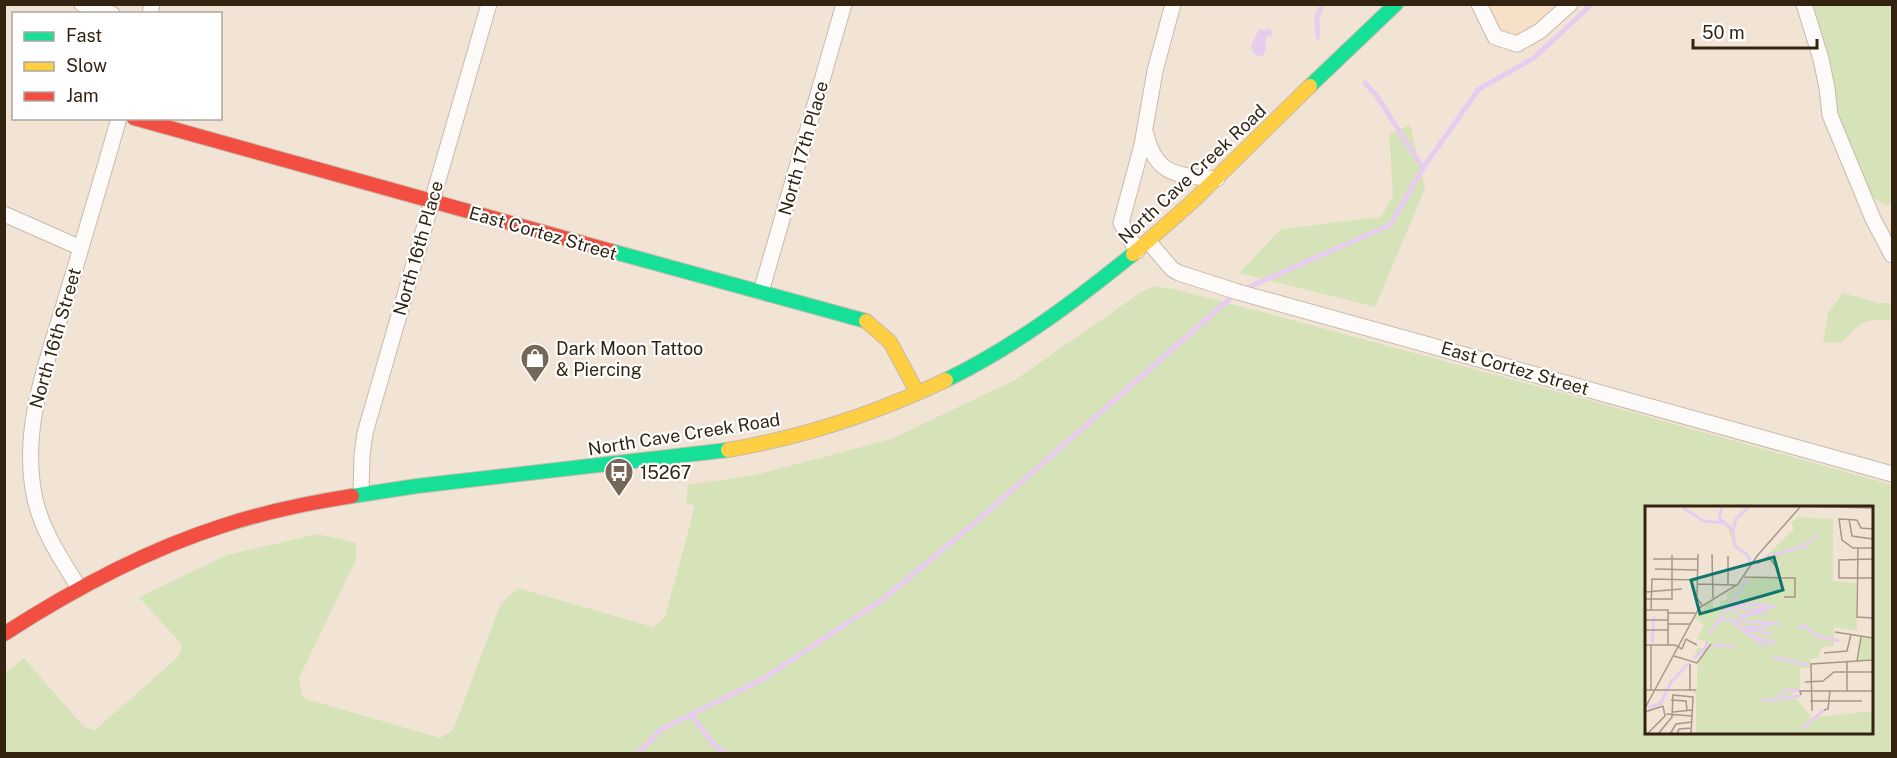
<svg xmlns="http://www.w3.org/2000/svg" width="1897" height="758" font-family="'Public Sans',sans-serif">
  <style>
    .built { fill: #f6e0c8 }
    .green { fill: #d6e3b8; fill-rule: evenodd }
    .water { fill: #e7ccef }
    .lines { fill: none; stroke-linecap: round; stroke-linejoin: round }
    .stream { stroke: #e7ccef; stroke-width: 5 }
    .street-casing { stroke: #c8baab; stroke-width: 17 }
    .fast-casing { stroke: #c8baab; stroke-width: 16 }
    .slow-casing { stroke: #c8baab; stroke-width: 16 }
    .jam-casing { stroke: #c8baab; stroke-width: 16 }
    .street { stroke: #fdfbf9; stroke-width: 15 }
    .fast { stroke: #16e098; stroke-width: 14 }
    .slow { stroke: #ffcf43; stroke-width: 14 }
    .jam { stroke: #f24e42; stroke-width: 14 }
    .labels { text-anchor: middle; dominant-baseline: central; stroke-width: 4.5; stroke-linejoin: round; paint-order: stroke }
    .street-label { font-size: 18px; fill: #332411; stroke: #fff }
    .poi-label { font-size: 18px; fill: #332411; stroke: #fff; text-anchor: start }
    .inset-river { fill: none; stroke: #e7ccef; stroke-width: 3 }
    .inset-road { fill: none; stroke: #a69787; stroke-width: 1.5 }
    .view { fill: #0f766e; fill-opacity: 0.15; stroke: #0f766e; stroke-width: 3 }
    .inset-edge { fill: none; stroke: #332411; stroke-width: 3 }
  </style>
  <rect width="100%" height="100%" fill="#f2e4d5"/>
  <polygon class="built" points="1484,5 1564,5 1520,40 1498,33"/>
  <g class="green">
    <polygon points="1809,5 1892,5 1892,202 1886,206 1869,194 1834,114 1832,67"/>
    <polygon points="1410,125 1425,189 1375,307 1239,273 1281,229 1381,217 1393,196 1389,134"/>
    <path d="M1153,286L1174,289L1285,318L1599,403L1892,485V753H5V673L24,658L84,727L95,730L178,657L182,645L139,597L227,555L318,534L356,543V560L299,678L303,698L440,738L453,730L501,603L518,588L653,627L665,617L695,506L686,503L688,485L755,475L891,439L1015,380L1140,293ZM1646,508H1872V732H1646Z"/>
    <path d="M1843,293L1879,303H1892V321C1864,317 1861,323 1842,342L1823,343L1828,313Z"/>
  </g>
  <polygon class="water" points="1266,28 1273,30 1271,37 1267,36 1265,46 1267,46 1263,57 1254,54 1251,46 1259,29 1265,31"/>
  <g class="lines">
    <g class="stream">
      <polyline points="1318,37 1317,16 1323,4"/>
      <polyline points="1365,83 1376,95 1423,168"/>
      <polyline points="1242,290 1390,225 1423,168 1479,89 1534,58 1592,4"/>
      <polyline points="691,715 716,747 728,754"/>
      <polyline points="637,754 662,729 763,679 882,600 977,521 1234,295"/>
    </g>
    <g class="street-casing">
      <g id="street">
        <polyline points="82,4 112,14"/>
        <polyline points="1479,4 1495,37 1517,44 1540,31 1570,4"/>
        <polyline points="1804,4 1821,59 1827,88 1830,115 1873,219 1892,255"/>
        <polyline points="150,14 152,4"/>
        <path d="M1146,134C1156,177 1179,175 1217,179"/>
        <polyline points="4,214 81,248"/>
        <polyline points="1149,242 1172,269 1179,273 1238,292 1892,474"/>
        <polyline points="1137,251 1121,223 1142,145 1155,71 1173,4"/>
        <polyline points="761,292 844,4"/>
        <polyline points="361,494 362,455 365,433 489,4"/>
        <path d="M79,588C61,559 40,528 34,494C21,427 47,362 66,298C84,238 102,178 119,118"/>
      </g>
    </g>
    <g class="fast-casing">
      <g id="fast">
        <polyline points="1310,86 1396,4"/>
        <polyline points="611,251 866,321"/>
        <path d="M946,380C1014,347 1075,301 1133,254"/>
        <polyline points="352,496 417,486 728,450"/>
      </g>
    </g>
    <g class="slow-casing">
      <g id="slow">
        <polyline points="1133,254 1192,202 1310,86"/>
        <polyline points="866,321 890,342 917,392"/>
        <path d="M728,450C803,437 877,413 946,380"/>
      </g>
    </g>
    <g class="jam-casing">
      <g id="jam">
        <polyline points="134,118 611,251"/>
        <path d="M4,634C72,590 144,551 222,526C264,512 308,503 352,496"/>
      </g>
    </g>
    <use href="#street" class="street"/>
    <use href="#fast" class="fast"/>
    <use href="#slow" class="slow"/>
    <use href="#jam" class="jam"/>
  </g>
  <defs>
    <g id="shop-pin" transform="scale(1.5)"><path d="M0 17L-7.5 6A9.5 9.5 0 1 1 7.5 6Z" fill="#766756" stroke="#fff"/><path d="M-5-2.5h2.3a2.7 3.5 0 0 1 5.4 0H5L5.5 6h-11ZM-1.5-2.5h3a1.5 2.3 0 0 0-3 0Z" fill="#fff"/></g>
    <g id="bus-pin" transform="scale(1.5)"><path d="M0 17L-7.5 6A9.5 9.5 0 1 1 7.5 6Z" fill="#766756" stroke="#fff"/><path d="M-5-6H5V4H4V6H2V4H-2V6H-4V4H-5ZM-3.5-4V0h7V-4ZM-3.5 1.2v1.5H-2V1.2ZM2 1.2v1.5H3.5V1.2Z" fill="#fff"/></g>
  </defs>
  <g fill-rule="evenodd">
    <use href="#shop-pin" x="535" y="358"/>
    <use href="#bus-pin" x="619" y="472"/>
  </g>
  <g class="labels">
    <g class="street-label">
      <text transform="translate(803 148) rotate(-74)">North 17th Place</text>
      <text transform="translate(1192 174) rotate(-43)">North Cave Creek Road</text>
      <text transform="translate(543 233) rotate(16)">East Cortez Street</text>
      <text transform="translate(418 248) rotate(-74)">North 16th Place</text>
      <text transform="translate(55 338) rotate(-74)">North 16th Street</text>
      <text transform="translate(1515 368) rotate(16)">East Cortez Street</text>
      <text transform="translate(684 434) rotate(-9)">North Cave Creek Road</text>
    </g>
    <g class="poi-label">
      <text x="556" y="348">Dark Moon Tattoo<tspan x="556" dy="21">&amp; Piercing</tspan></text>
      <text x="640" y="472">15267</text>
    </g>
  </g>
  <g transform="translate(1645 506)">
    <rect width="228" height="228" fill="#f2e4d5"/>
    <path d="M104,0L89,17V36L104,49L105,54L88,39L82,19L70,16H78L74,12L77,2L75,12L87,22V19L92,12ZM152,11L188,13V75L211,77L212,125L189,121V140L177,141L172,152L166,153L165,162H155V185L147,188L165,209L163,212L228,205V228H51V188L46,185L52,184L53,155L67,139L64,136L60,145L49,153L52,142H60V134H52L59,119L49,112L55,103L59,105V99L68,94V101H74L76,94H82V87L100,72L139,71L130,65L137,56L131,60L120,51L149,23L146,18ZM216,132H228V154L213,155Z" fill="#d6e3b8"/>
    <path class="inset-river" d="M77,0L74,12L88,24L90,41L103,49L105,56M38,2L59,15L79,17M88,24L91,13L105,0M119,52L160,40L172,29M86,98L105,105L131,100M93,98L121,99M84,101L97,111L117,105L123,108M86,114L134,118M73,115L85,113L121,141M95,122L125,120M153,122L160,120L172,130L194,135M103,123L127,128M99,127L131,138M64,128L103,72M7,137L9,111M69,139L90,140M129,151L163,159M49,152L60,143L62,136M137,193L156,189M116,194H131L141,184L155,185M3,202L16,197L26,176L44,157M156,224L179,204"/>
    <path class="inset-road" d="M151,0L228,2M204,13L207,30L228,33M212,14L194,13L197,34L208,42H228M212,14L216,22L228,23M213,42L212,111L228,112M53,48L52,92L57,99M67,48L68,92M83,50V78M8,53H53M228,53L194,54V72H228M109,55L113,57L124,51L132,62M10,63L52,64M99,71L150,72V91H139M52,78L90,79M0,86L37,83M0,93H27V49M0,104H23V139M6,104L7,73L53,74M23,107H50M0,114H23M23,118H46M0,124H23M190,126L228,132M0,139H30L37,143M6,139V184M37,143L41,133L52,139M179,147L202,145L206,128M29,150L52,157L66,138M212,155L216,131M45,158V185M160,176L178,175L189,166H228M0,184H51M202,185V155M28,189L48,191L46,228M156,189L155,185H228M26,194L41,195L42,204M165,195H217M0,202L54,102L93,78L112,50L156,0M179,204L183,203L185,185M167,205L166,158L228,154M0,206L18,200M28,206L47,204M21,208L47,210M2,228L20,210L18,200M13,228L27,211L28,188M25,228L31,218L47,216M32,228L34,223L47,222"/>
    <path class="view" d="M129,51L138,84L55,108L46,74Z"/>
    <rect width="228" height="228" class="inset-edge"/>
  </g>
  <rect width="1897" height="758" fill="none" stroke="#332411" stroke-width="12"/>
  <rect x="12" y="12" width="210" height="108" fill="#ffffff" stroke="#ada7a0" stroke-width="1.5"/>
  <rect x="24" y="32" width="30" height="9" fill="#16e098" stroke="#ada7a0" stroke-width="1.5"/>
  <text x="66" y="42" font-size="18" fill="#332411">Fast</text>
  <rect x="24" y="62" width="30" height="9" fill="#ffcf43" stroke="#ada7a0" stroke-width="1.5"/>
  <text x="66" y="72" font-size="18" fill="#332411">Slow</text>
  <rect x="24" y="92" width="30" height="9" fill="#f24e42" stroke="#ada7a0" stroke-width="1.5"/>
  <text x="66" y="102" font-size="18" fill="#332411">Jam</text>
  <path d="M1693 39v9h124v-9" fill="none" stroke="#332411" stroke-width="3"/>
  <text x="1702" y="39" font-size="18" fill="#332411" stroke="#ffffff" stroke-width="4.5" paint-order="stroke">50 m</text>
</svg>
